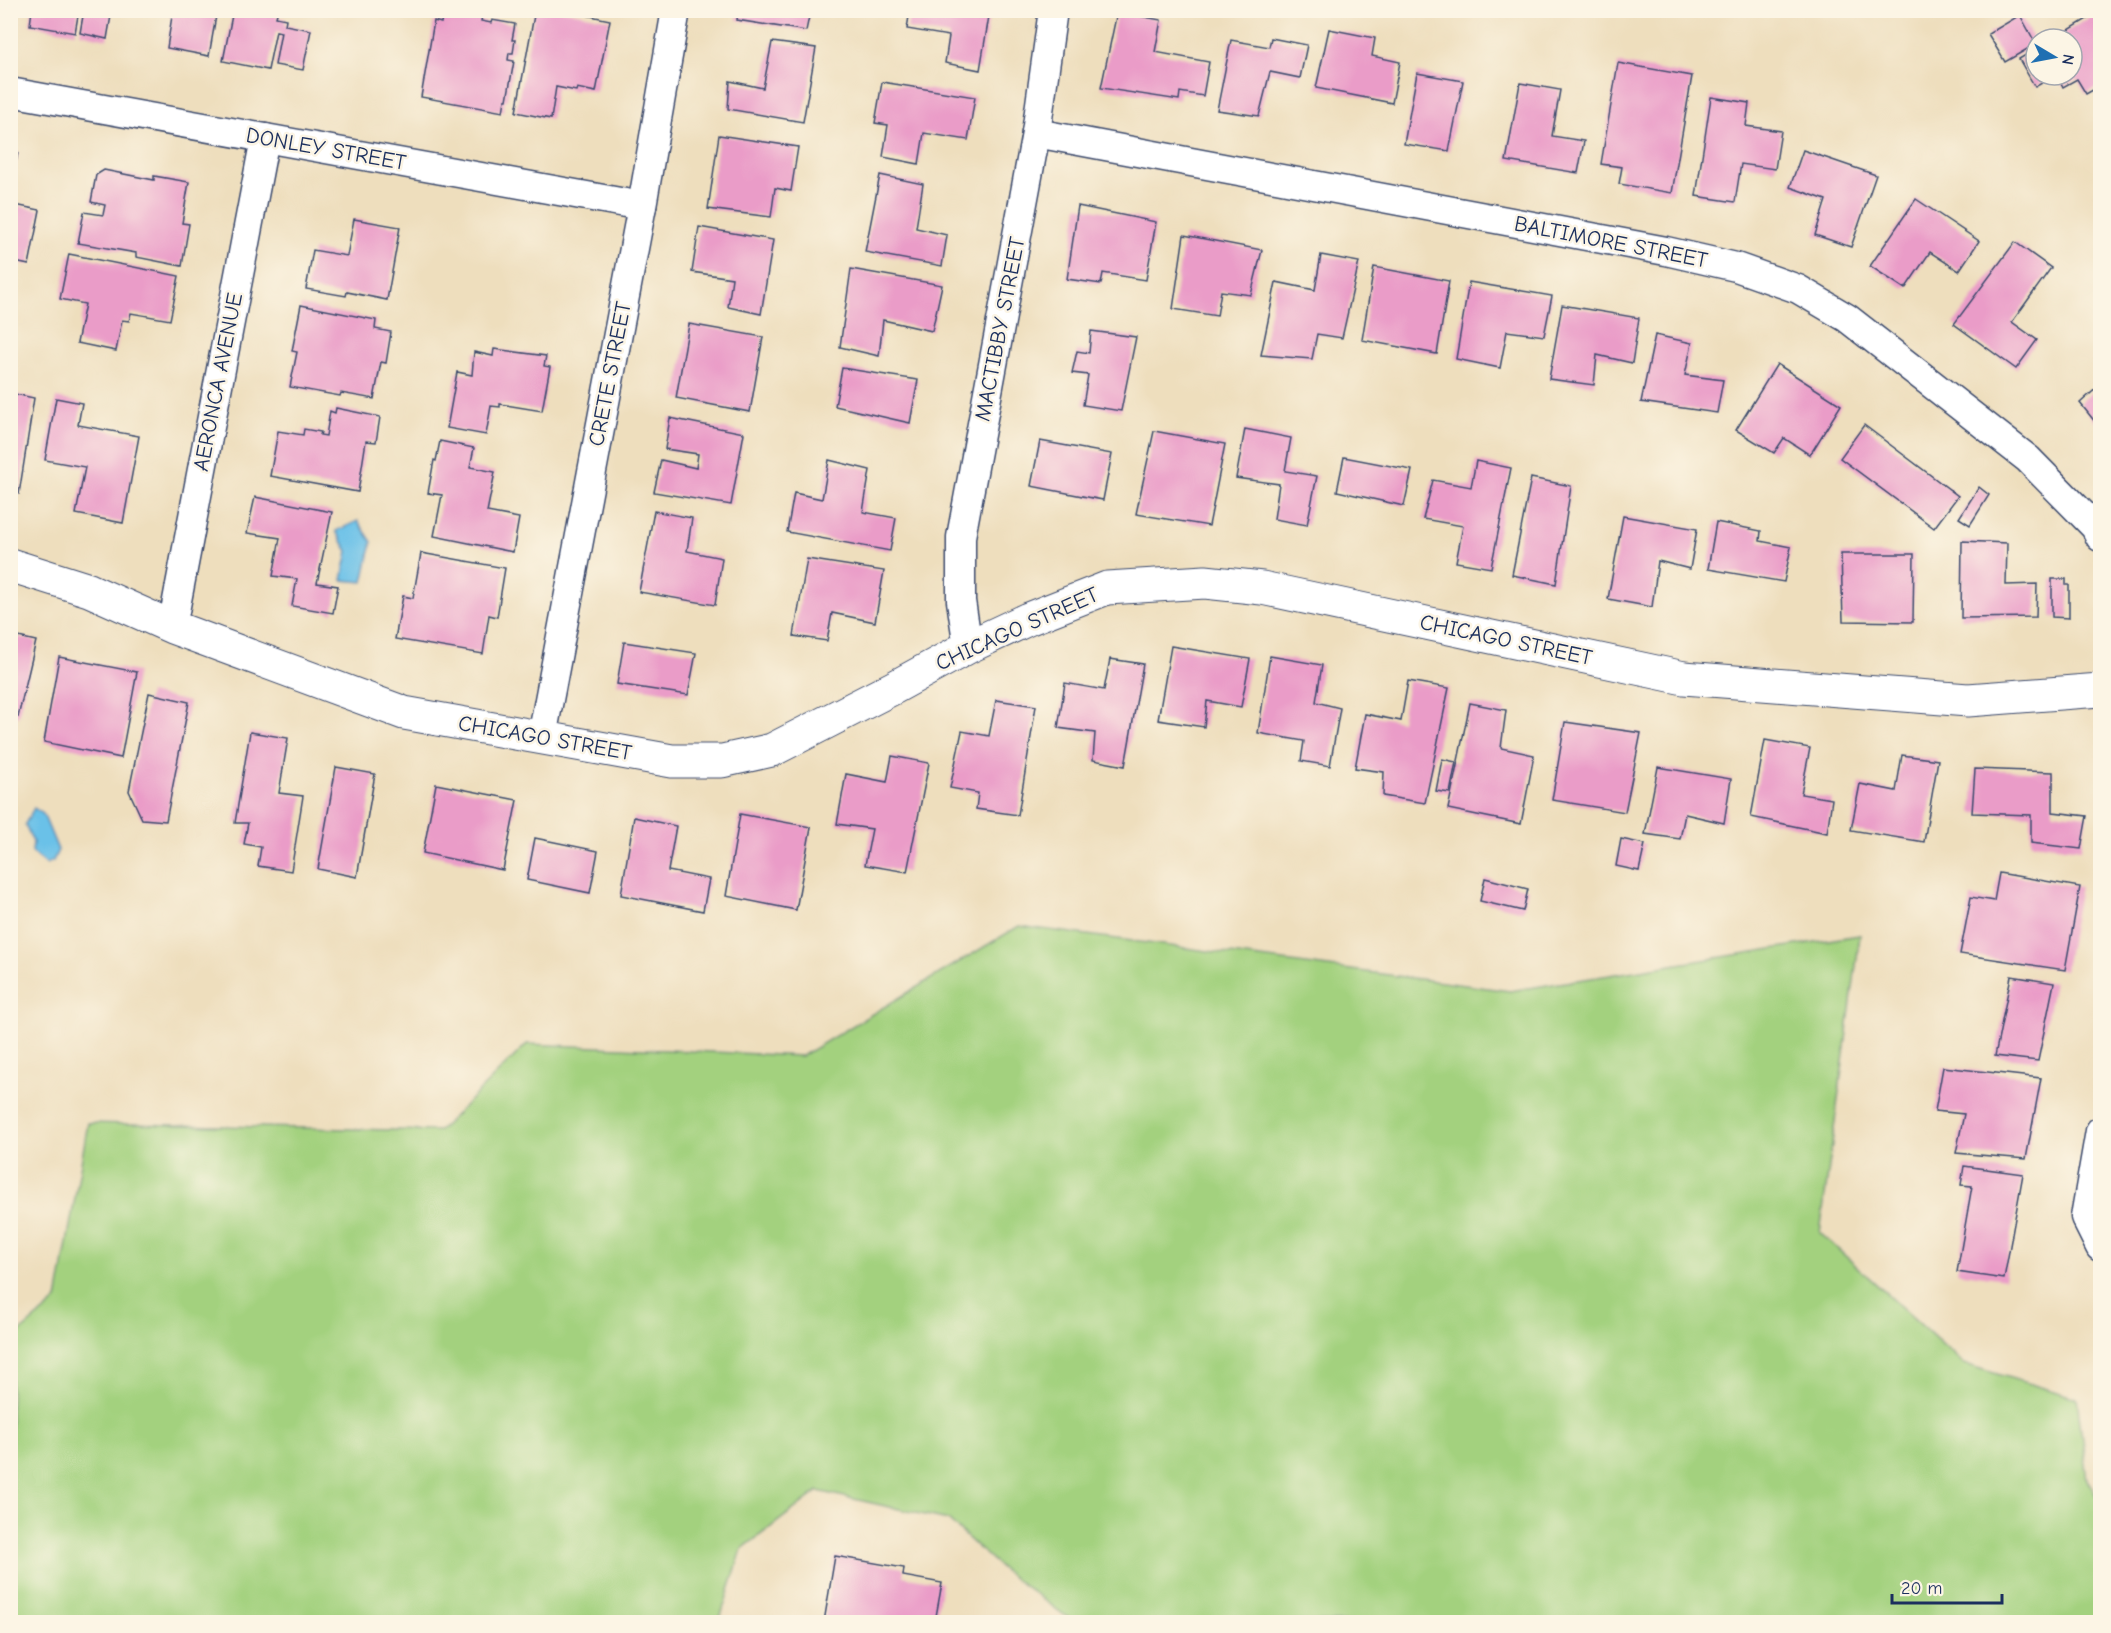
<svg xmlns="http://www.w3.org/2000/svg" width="2111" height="1633" font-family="'Comic Neue',sans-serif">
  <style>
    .green { fill: #a3d17e; stroke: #5f806e; stroke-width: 1.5 }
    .water { fill: #6bc1e8; stroke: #4378a3; stroke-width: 1.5 }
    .building { fill: #ea9cc8 }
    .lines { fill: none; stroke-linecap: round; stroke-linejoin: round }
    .minor-casing { stroke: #3b496c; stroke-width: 31 }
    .tertiary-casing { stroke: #3b496c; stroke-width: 35 }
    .minor { stroke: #fff; stroke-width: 28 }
    .tertiary { stroke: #fff; stroke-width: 33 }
    .labels { text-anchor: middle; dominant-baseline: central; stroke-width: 5; stroke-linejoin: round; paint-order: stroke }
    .street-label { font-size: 22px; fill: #1b2f5e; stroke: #fcf5e5 }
  </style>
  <rect width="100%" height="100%" fill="#fcf5e5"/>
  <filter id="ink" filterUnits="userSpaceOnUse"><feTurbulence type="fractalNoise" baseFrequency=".0167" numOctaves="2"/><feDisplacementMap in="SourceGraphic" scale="12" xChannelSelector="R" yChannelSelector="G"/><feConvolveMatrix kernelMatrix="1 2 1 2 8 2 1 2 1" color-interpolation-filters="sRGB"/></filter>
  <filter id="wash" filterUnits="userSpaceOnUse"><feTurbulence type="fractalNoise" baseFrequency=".008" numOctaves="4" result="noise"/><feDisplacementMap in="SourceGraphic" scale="24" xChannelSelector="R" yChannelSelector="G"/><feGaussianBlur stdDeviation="1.35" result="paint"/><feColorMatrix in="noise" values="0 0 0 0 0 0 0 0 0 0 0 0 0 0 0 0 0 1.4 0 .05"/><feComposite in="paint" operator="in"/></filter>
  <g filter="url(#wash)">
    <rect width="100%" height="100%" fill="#eedebd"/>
    <polygon class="green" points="1019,926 1510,991 1860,935 1820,1233 1964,1364 2077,1398 2087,1480 2100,1501 2100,1622 1470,1622 1463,1619 1458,1622 1074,1622 1004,1571 948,1520 818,1491 742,1549 719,1622 11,1622 11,1340 57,1300 88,1123 439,1131 527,1044 802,1056"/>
    <g class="water">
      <polygon points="358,521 372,542 363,582 342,580 348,551 336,531"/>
      <polygon points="34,808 43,814 58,850 53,861 46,864 32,852 33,842 25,824"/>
    </g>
    <g id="blocks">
      <g class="building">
        <polygon points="32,10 79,10 75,33 30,25"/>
        <polygon points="84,10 112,10 107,39 80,33"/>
        <polygon points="148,10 217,10 209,56 167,48 172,16"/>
        <polygon points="233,10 278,10 276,17 286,19 285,25 311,30 303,70 275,65 281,32 276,31 268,70 223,61"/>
        <polygon points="443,10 483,10 481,21 491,23 492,20 515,24 512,40 515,40 513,53 509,53 508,60 514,61 507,100 505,100 503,112 421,97 434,21 441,23"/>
        <polygon points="535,10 562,10 610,20 596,92 577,88 576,91 556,87 551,119 516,112"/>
        <polygon points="738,10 825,10 825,14 810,12 806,31 737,20"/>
        <polygon points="910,10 990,10 980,70 945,63 949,36 907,29"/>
        <polygon points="2100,11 2100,86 2086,94 2077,79 2063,87 2057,75 2072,75 2072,39 2054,39"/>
        <polygon points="1117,12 1161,20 1155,52 1209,62 1203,96 1180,92 1179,100 1101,88"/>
        <polygon points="2020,15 2036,44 2005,62 1988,34"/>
        <polygon points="1329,29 1375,38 1372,56 1400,62 1392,103 1316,88"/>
        <polygon points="1271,38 1307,45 1300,78 1270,72 1259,116 1217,110 1231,40 1269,47"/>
        <polygon points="772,42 816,48 803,122 728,109 730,81 763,88"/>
        <polygon points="2036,49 2036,75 2056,75 2035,87 2019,59"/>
        <polygon points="1618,63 1692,76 1672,193 1619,184 1622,167 1601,164"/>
        <polygon points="1417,73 1463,81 1449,151 1404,144"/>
        <polygon points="882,82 975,97 968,140 924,133 919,164 883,157 888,125 875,123"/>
        <polygon points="1520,83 1560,90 1552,136 1584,141 1578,173 1506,161"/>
        <polygon points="1711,97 1749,103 1746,126 1781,131 1775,169 1741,164 1735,202 1696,196"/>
        <polygon points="719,135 798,147 791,191 775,188 771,217 708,209"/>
        <polygon points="10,150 18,152 12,184 10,184"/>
        <polygon points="1803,150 1876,175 1851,247 1815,235 1826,200 1790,187"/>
        <polygon points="104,170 154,180 154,176 189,182 182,223 189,224 182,266 136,257 136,253 78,243 84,212 103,215 105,205 91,202 96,175"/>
        <polygon points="880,175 923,184 916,228 947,235 942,266 865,252"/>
        <polygon points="1916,199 1979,241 1959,271 1930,252 1905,289 1870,266"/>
        <polygon points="10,204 40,210 29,265 10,261"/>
        <polygon points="1078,206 1156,222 1146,280 1103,273 1101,284 1067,279"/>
        <polygon points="354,219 400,227 387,300 347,292 346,296 306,289 313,250 347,256"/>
        <polygon points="699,227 773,240 761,314 728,307 732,278 692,272"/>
        <polygon points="1184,235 1262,250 1251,295 1221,291 1217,316 1173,309"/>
        <polygon points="2015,242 2051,268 2012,322 2037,340 2016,369 1954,324"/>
        <polygon points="69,254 179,276 170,320 131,313 129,321 122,320 116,351 77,343 85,304 60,299"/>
        <polygon points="1321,255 1359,262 1342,338 1317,334 1312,359 1261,355 1276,282 1315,290"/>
        <polygon points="1374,267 1449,281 1437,354 1362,340"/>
        <polygon points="851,269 942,285 932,331 883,320 879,356 840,347"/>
        <polygon points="1469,282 1552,296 1544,336 1507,331 1500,368 1456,359"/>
        <polygon points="301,305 376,320 375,329 391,332 386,363 381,362 374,399 341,393 340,396 290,387 297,352 292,351"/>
        <polygon points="1562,305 1639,318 1632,363 1597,355 1594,385 1549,379"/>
        <polygon points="689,324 763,337 750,412 676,398"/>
        <polygon points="1091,331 1136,337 1121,411 1083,405 1088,375 1072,373 1077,351 1089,353"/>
        <polygon points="1655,335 1692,343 1685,375 1723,380 1717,413 1641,402"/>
        <polygon points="494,349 546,356 544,366 550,367 542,411 500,404 500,407 491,406 486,435 447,428 457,372 472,375 474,352 493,356"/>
        <polygon points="1777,364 1841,405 1810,455 1784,438 1774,453 1736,430"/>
        <polygon points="842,368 918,380 910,423 835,406"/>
        <polygon points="2100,385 2100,418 2096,423 2080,403"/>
        <polygon points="10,393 34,398 19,494 10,493"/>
        <polygon points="56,398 82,403 78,425 139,436 123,523 76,514 85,467 45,460"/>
        <polygon points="336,408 380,417 376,442 366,441 358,492 270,476 278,431 303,435 304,429 321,432 320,435 326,436 330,411 335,413"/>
        <polygon points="670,418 744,433 731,505 654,492 661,460 696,468 698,454 665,449"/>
        <polygon points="1864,425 1958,496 1934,528 1840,458"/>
        <polygon points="1245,429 1291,438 1285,471 1317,476 1307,525 1274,519 1279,484 1236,478"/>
        <polygon points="1154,431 1225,444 1209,526 1136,514"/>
        <polygon points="440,441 474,448 470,467 495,472 487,512 519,518 513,552 434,536 442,495 428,493 434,460 436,461"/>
        <polygon points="1040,441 1112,454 1103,500 1031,486"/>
        <polygon points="1344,457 1412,470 1404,506 1337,491"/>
        <polygon points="829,460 870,470 863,512 896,518 890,551 787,532 794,493 822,499"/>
        <polygon points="1476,461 1511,468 1491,568 1456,562 1463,526 1423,519 1433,480 1471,487"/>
        <polygon points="1531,478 1571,486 1556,584 1512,575"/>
        <polygon points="1979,487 1989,495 1970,525 1959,518"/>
        <polygon points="255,497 332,512 317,583 338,586 333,613 292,606 297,579 273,576 280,538 247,533"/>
        <polygon points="654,511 692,518 687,551 722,558 715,605 639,592"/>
        <polygon points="1623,516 1697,529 1690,569 1658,561 1652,607 1608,599"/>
        <polygon points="1716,522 1761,531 1760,541 1791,547 1784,582 1708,569"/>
        <polygon points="1962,541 2007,543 2006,585 2037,584 2036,617 1961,618"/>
        <polygon points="421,553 505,568 497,617 489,615 483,654 395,639 403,596 413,598"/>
        <polygon points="1841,554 1914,554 1913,622 1843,621"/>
        <polygon points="807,559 884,571 875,622 832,613 827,641 794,636"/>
        <polygon points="2052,579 2066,579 2066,585 2069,585 2069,618 2052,617"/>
        <polygon points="10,635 36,641 18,717 10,715"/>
        <polygon points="624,642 696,653 688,695 617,684"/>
        <polygon points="1171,646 1250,659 1241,707 1207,701 1204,727 1158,720"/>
        <polygon points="1270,656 1322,665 1316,702 1340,708 1330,766 1301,761 1304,741 1258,733"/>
        <polygon points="59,657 137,672 121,758 44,742"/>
        <polygon points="1110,659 1143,664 1125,766 1093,760 1095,733 1058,728 1065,683 1104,690"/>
        <polygon points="1408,681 1449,688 1425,803 1383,796 1384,772 1355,768 1365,714 1401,721"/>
        <polygon points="149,693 189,702 166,821 142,819 129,791"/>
        <polygon points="996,700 1036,706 1018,815 976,809 978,793 950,788 962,731 989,736"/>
        <polygon points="1470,703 1506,710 1501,748 1534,755 1521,824 1448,809"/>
        <polygon points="1565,722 1641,733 1625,812 1552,800"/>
        <polygon points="250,732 288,738 279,793 303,796 291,871 258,866 261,847 244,844 248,823 235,823"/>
        <polygon points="1765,740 1810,748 1801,794 1832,799 1827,833 1751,817"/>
        <polygon points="1902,755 1938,760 1924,842 1851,830 1860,784 1896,791"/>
        <polygon points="892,756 929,763 907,872 865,865 872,829 837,824 846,774 887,782"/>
        <polygon points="1442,759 1456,762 1450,793 1436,791"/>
        <polygon points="336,767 375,774 357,877 318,869"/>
        <polygon points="1658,767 1731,779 1724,823 1685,814 1680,839 1645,834"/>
        <polygon points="1975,769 2053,772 2053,812 2087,816 2081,849 2031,843 2031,815 1972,813"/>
        <polygon points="436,784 517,800 503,870 423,853"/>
        <polygon points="740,814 811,827 796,910 726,896"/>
        <polygon points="634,817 676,826 668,871 709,879 703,911 621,895"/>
        <polygon points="535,838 598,851 590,893 527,880"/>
        <polygon points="1621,839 1645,844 1639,871 1616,866"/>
        <polygon points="1999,873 2080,887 2065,970 1960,954 1971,897 1994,901"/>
        <polygon points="1485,878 1528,889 1523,911 1480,901"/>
        <polygon points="2011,976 2054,983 2038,1061 1995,1056"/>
        <polygon points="1943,1067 2041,1078 2026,1159 1956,1153 1964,1114 1935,1111"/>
        <polygon points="1964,1166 2023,1174 2004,1279 1957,1272 1972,1186 1961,1185"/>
        <polygon points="835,1556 904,1568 903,1576 942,1583 935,1622 824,1622"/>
      </g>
    </g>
  </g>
  <g filter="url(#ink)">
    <use href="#blocks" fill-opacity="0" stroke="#3b496c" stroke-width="1.5"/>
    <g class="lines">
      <g class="minor-casing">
        <g id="minor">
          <polyline points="10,92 642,206"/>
          <polyline points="1036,133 1666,251 1736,267 1798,289 1847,318 2028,459 2095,527 2100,537"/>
          <polyline points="172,627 265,138"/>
          <polyline points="968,647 961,601 961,537 1036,133 1053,10"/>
          <polyline points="542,737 642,206 676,10"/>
          <polyline points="2100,1131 2085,1217 2100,1247"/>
        </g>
      </g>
      <g class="tertiary-casing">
        <polyline id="tertiary" points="10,565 89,590 172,627 404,713 672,761 722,761 772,750 895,687 968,647 1028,619 1107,588 1205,582 1262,588 1684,678 1968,700 2100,690"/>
      </g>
      <use href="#minor" class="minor"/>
      <use href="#tertiary" class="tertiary"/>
    </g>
  </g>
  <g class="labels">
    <g class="street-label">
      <text transform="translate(326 149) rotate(10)">DONLEY STREET</text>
      <text transform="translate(1611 242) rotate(11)">BALTIMORE STREET</text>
      <text transform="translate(1000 329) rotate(-79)">MACTIBBY STREET</text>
      <text transform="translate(610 374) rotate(-79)">CRETE STREET</text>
      <text transform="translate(218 382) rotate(-79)">AERONCA AVENUE</text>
      <text transform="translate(1017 629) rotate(-24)">CHICAGO STREET</text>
      <text transform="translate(1506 640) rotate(12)">CHICAGO STREET</text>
      <text transform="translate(545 738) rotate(10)">CHICAGO STREET</text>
    </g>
  </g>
  <rect width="2111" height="1633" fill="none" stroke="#fcf5e5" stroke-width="36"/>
  <g transform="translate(2054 57) rotate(100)"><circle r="28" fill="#fcf5e5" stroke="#a2a6af" stroke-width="1.5"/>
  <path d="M0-4.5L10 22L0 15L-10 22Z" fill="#1f6fb2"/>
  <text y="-9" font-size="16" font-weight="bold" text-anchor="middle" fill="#1b2f5e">N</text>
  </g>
  <path d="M1892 1594v9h110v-9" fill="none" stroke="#1b2f5e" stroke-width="3"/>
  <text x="1901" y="1594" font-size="18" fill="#1b2f5e" stroke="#fcf5e5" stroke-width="4.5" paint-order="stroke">20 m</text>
</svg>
